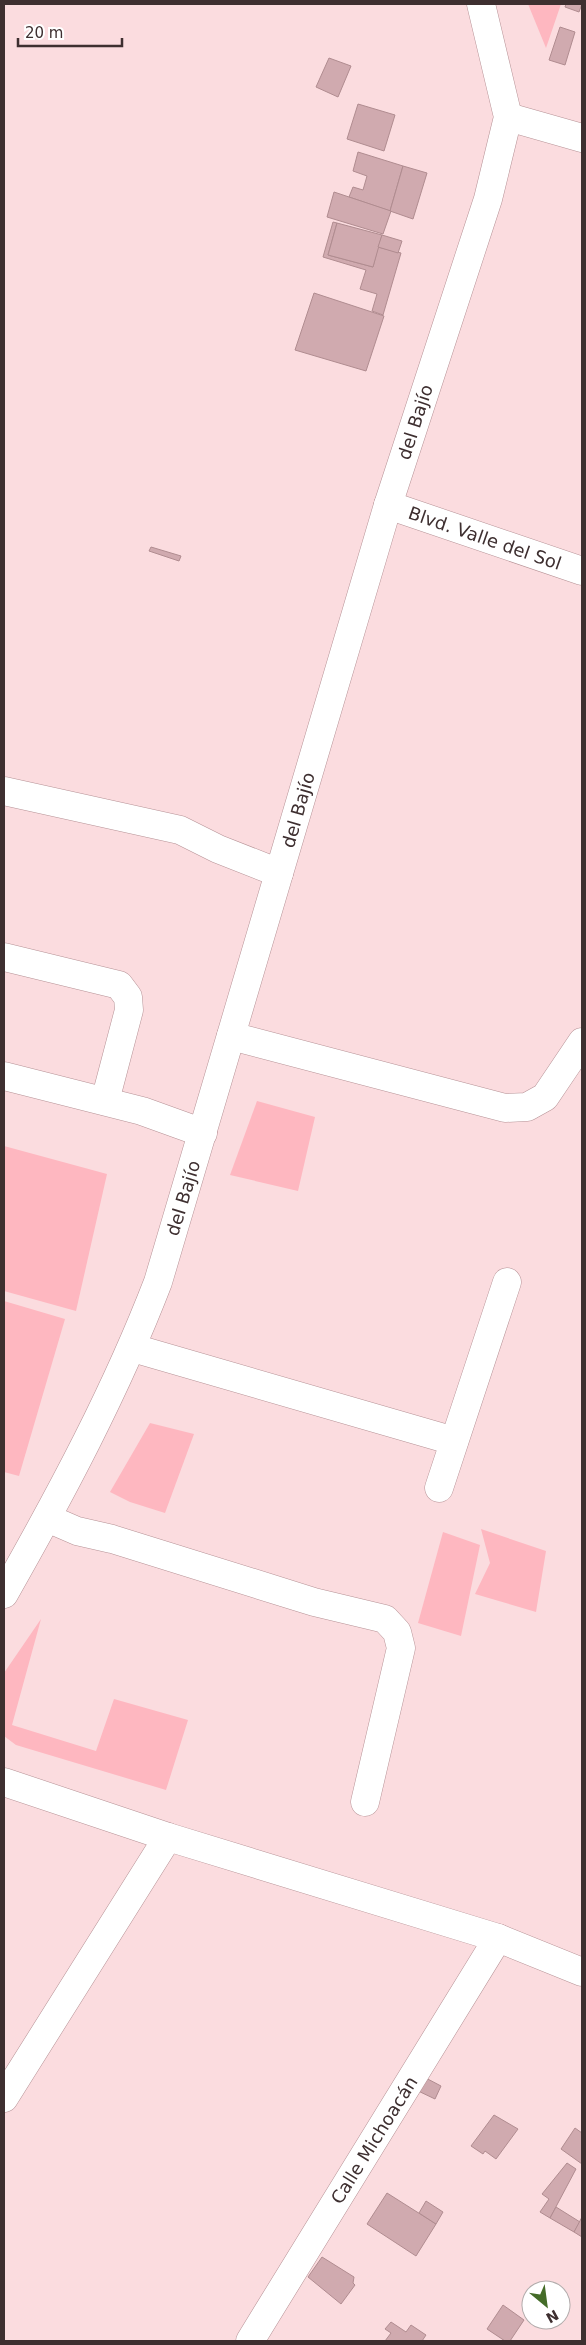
<svg xmlns="http://www.w3.org/2000/svg" width="586" height="2345" font-family="'DejaVu Sans',sans-serif">
  <style>
    .green { fill: #feb7c0 }
    .building { fill: #d0aaaf; stroke: #b08c90 }
    .lines { fill: none; stroke-linecap: round; stroke-linejoin: round }
    .minor-casing { stroke: #b69296; stroke-width: 29 }
    .minor { stroke: #fff; stroke-width: 28 }
    .labels { text-anchor: middle; dominant-baseline: central; stroke-width: 4; stroke-linejoin: round; paint-order: stroke }
    .street-label { font-size: 18px; fill: #3e2f30; stroke: #fff }
  </style>
  <rect width="100%" height="100%" fill="#fbdcdf"/>
  <g class="green">
    <polygon points="528,4 561,4 546,48"/>
    <polygon points="257,1101 315,1117 298,1191 230,1175"/>
    <polygon points="4,1146 107,1174 76,1311 4,1291"/>
    <polygon points="4,1301 65,1319 19,1476 4,1472"/>
    <polygon points="150,1423 194,1434 165,1513 130,1502 110,1492"/>
    <polygon points="481,1529 546,1551 536,1612 475,1594 490,1563"/>
    <polygon points="443,1532 480,1545 461,1636 418,1623"/>
    <polygon points="41,1619 12,1725 96,1751 114,1699 188,1720 166,1790 16,1745 4,1736 4,1673"/>
  </g>
  <g class="building">
    <polygon points="566,4 582,4 579,12 565,7"/>
    <polygon points="560,27 575,32 565,65 549,60"/>
    <polygon points="329,58 351,66 338,97 316,87"/>
    <polygon points="358,104 395,115 384,151 347,139"/>
    <polygon points="358,152 403,166 390,211 349,197 353,187 363,190 367,176 353,171"/>
    <polygon points="403,166 427,173 413,219 390,211"/>
    <polygon points="334,192 391,211 383,234 327,217"/>
    <polygon points="333,222 337,223 328,255 373,267 378,247 401,253 383,315 372,311 377,294 360,289 366,270 323,257"/>
    <polygon points="337,223 382,235 373,267 328,255"/>
    <polygon points="382,235 402,241 398,253 378,247"/>
    <polygon points="314,293 384,316 366,371 295,350"/>
    <polygon points="151,547 181,556 179,561 149,551"/>
    <polygon points="422,2076 441,2086 435,2099 414,2089"/>
    <polygon points="494,2115 518,2129 496,2159 485,2151 483,2154 471,2146"/>
    <polygon points="575,2128 582,2133 582,2164 561,2149"/>
    <polygon points="567,2163 576,2169 550,2218 540,2212 549,2199 542,2194"/>
    <polygon points="387,2193 436,2224 416,2256 367,2224"/>
    <polygon points="426,2201 443,2212 436,2224 419,2213"/>
    <polygon points="556,2207 580,2222 574,2232 550,2218"/>
    <polygon points="582,2217 582,2237 574,2232"/>
    <polygon points="322,2257 354,2277 353,2283 355,2285 341,2304 308,2277"/>
    <polygon points="503,2305 524,2320 510,2341 505,2341 487,2329"/>
    <polygon points="391,2322 406,2332 411,2325 426,2335 422,2341 385,2341 391,2333 385,2329"/>
  </g>
  <g class="lines">
    <g class="minor-casing">
      <g id="minor">
        <polyline points="508,117 582,138"/>
        <polyline points="388,505 582,571"/>
        <polyline points="4,791 180,830 218,849 279,873"/>
        <polyline points="4,957 119,985 128,997 129,1010 105,1101"/>
        <polyline points="231,1036 505,1108 527,1107 545,1097 582,1042"/>
        <polyline points="4,1076 142,1111 203,1133"/>
        <polyline points="133,1348 454,1441"/>
        <polyline points="439,1488 507,1282"/>
        <polyline points="47,1518 77,1531 112,1539 314,1602 385,1619 397,1632 401,1648 365,1802"/>
        <path d="M4,1594C62,1492 116,1391 158,1282L388,505L488,199L508,117L481,4"/>
        <polyline points="4,1782 168,1837 498,1938 582,1972"/>
        <polyline points="4,2098 168,1837"/>
        <polyline points="250,2341 498,1938"/>
      </g>
    </g>
    <use href="#minor" class="minor"/>
  </g>
  <g class="labels">
    <g class="street-label">
      <text transform="translate(415 422) rotate(-72)">del Bajío</text>
      <text transform="translate(485 538) rotate(19)">Blvd. Valle del Sol</text>
      <text transform="translate(298 810) rotate(-74)">del Bajío</text>
      <text transform="translate(183 1198) rotate(-73)">del Bajío</text>
      <text transform="translate(374 2140) rotate(-58)">Calle Michoacán</text>
    </g>
  </g>
  <rect width="586" height="2345" fill="none" stroke="#3e2f30" stroke-width="10"/>
  <g transform="translate(546 2305) rotate(151)"><circle r="24" fill="#ffffff" stroke="#b2acac"/>
  <path d="M0-4L9 19L0 12L-9 19Z" fill="#446c28"/>
  <text y="-8" font-size="14" font-weight="bold" text-anchor="middle" fill="#3e2f30">N</text>
  </g>
  <path d="M18 38v8h104v-8" fill="none" stroke="#3e2f30" stroke-width="2.5"/>
  <text x="25" y="38" font-size="15" fill="#3e2f30" stroke="#ffffff" stroke-width="4" paint-order="stroke">20 m</text>
</svg>
